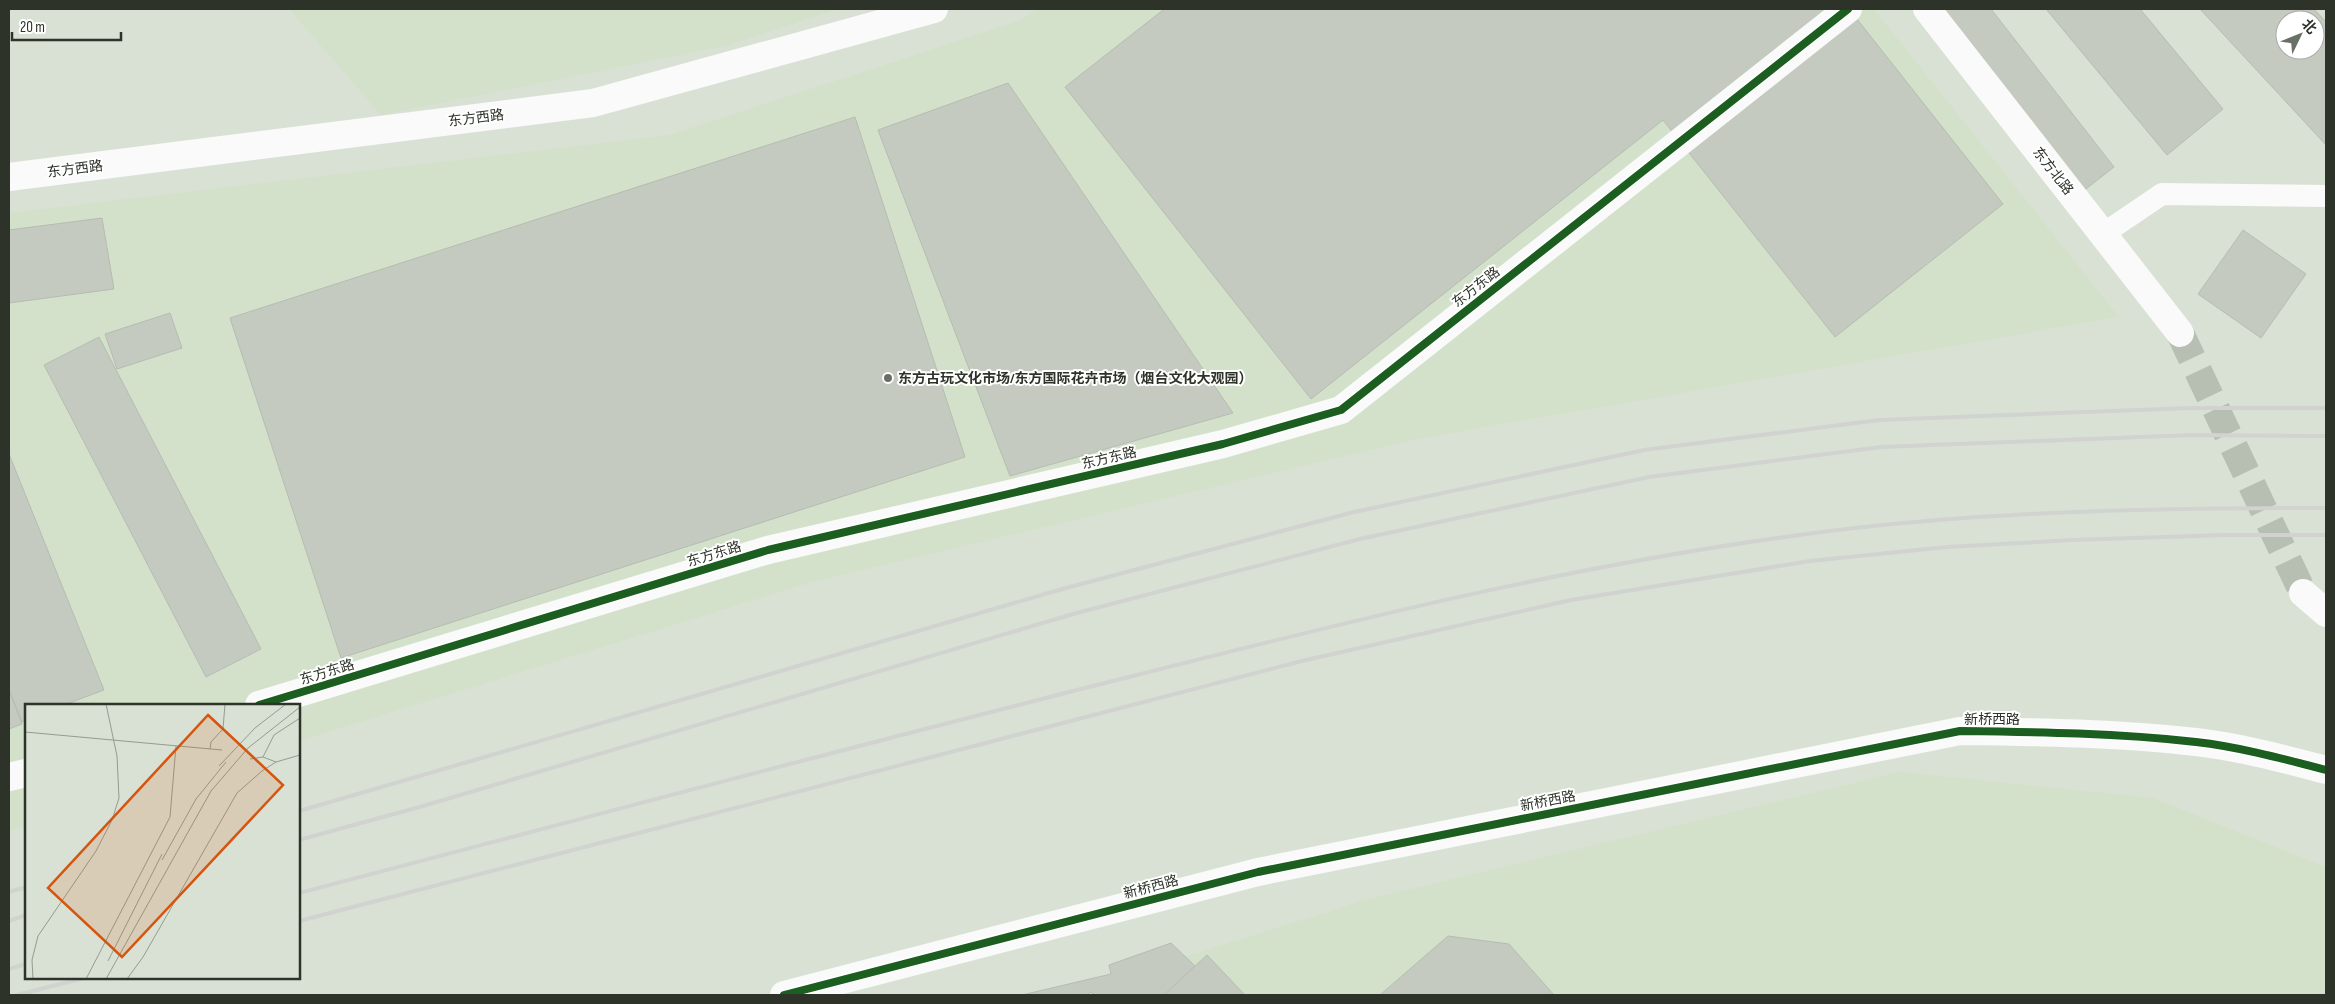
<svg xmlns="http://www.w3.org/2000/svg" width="2335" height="1004" font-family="'Sofia Sans Condensed','Noto Sans SC',sans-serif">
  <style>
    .built { fill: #d3e1ca }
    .building { fill: #c4cac0; stroke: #b5bcb1; fill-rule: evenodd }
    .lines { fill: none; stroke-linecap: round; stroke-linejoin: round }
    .minor-tunnel { stroke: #b7beb2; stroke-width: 28; stroke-dasharray: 28 14; stroke-linecap: butt }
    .service { stroke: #f9faf9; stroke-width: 22 }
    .minor { stroke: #f9faf9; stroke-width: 28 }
    .tertiary { stroke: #f9faf9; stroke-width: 28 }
    .rail { stroke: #d0d3cf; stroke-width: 4 }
    .cycleway-casing { stroke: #fff; stroke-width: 11 }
    .cycleway { stroke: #1b5e20; stroke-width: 8 }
    .poi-dot { fill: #697065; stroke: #fff; stroke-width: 2 }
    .labels { text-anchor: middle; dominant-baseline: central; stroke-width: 4; stroke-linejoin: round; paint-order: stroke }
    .street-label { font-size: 14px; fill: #2d3329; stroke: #fff }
    .poi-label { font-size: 14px; font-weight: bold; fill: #2d3329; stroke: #fff; text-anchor: start }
    .inset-road { fill: none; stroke: #949b90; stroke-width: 1 }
    .view { fill: #d5550f; fill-opacity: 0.15; stroke: #d5550f; stroke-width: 2.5 }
    .inset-edge { fill: none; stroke: #2d3329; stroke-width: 2.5 }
  </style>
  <rect width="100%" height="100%" fill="#d9e1d4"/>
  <g class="built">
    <polygon points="289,9 839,9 729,45 381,115"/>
    <polygon points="1038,9 1874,9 2119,317 1417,439 812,582 299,741 299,705 26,705 26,825 9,831 9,213 669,135 1019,21"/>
    <polygon points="1900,772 2153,798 2326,867 2326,995 1064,995 1365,900"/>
  </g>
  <g class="building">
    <polygon points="1162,9 1849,9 2003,204 1835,337 1663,120 1311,399 1065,87 1163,10"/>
    <polygon points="1940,9 1991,9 2114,167 2082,192"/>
    <polygon points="2046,9 2140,9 2223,109 2167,155"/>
    <path d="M2200,9H2314L2326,22V145ZM2285,20H2315V50H2285Z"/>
    <polygon points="1008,83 1233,413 1010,476 878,130"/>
    <polygon points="855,117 965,457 341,658 230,318"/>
    <polygon points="102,218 114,289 9,303 9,230"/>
    <polygon points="2243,230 2306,274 2261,338 2198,294"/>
    <polygon points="170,313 182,348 117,369 105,334"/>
    <polygon points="99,337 261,649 206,677 44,365"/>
    <polygon points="9,454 104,690 64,705 26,705 26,720 22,722 9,690"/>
    <polygon points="9,690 22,724 9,729"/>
    <polygon points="1448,936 1509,944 1554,995 1380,995"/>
    <polygon points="1171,943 1195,966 1165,995 1094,995 1091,992 1087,995 1022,995 1111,974 1109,965"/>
    <polygon points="1207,955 1245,995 1164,995 1195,966"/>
  </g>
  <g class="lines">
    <polyline class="minor-tunnel" points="2180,333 2303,593"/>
    <polyline class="service" points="2103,234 2162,194 2326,196"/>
    <g class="minor">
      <polyline points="1927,9 2180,333"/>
      <polyline points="9,177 593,103 934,9"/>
      <polyline points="2303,593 2326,613"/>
      <polyline points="259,705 768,550 1223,444 1341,410 1848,9"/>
      <polyline points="9,777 26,773"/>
    </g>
    <path class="tertiary" d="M784,995L1258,872L1960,731C2039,732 2118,733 2196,742C2240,747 2284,759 2326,770"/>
    <g class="rail">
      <polyline points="299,811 1066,588 1354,512 1644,450 1879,420 2191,408 2326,408"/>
      <polyline points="299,840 423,806 1073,614 1360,539 1649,477 1881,447 2192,435 2326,436"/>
      <polyline points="9,892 26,887"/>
      <path d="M299,893C574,821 849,747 1125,678C1350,621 1576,564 1807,534C1979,511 2153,508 2326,508"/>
      <polyline points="9,921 26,915"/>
      <polyline points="299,921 1302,661 1571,600 1810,561 1947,547 2073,540 2224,535 2326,535"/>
      <polyline points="9,969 26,964"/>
      <polyline points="17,995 84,978"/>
    </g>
    <g class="cycleway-casing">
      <g id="cycleway">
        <polyline points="259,705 768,550 1223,444 1341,410 1848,9"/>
        <path d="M784,995L1258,872L1960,731C2039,732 2118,733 2196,742C2240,747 2284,759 2326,770"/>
      </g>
    </g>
    <use href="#cycleway" class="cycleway"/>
  </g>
  <circle class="poi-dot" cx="888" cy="378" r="5"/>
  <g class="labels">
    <g class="street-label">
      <text transform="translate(476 118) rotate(-7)">东方西路</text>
      <text transform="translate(75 169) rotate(-7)">东方西路</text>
      <text transform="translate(2053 171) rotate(52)">东方北路</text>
      <text transform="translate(1476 287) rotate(-38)">东方东路</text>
      <text transform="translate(1109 458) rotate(-13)">东方东路</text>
      <text transform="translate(714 554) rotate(-17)">东方东路</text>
      <text transform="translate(327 672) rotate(-17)">东方东路</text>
      <text x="1992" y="719">新桥西路</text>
      <text transform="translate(1548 801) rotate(-11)">新桥西路</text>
      <text transform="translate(1151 887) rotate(-15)">新桥西路</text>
    </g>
    <g class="poi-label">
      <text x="898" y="378">东方古玩文化市场/东方国际花卉市场（烟台文化大观园）</text>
    </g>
  </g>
  <g transform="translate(25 704)">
    <rect width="275" height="275" fill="#d9e1d4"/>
    <path class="inset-road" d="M0,28L197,46M185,45L186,38L198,25L200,0M238,53L249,31L275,14M225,55L238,53L251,58M194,62L230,24L261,0M137,156L171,95L201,58M83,257L137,150M8,275L7,256L13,232L71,147L87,116L94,94L92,52L81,0M61,275L145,113L151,42M81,275L186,87L223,44L275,3M102,275L118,253L212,89L237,67L251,58L275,51"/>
    <path class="view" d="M183,11L258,81L97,253L23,184Z"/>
    <rect width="275" height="275" class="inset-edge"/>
  </g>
  <rect width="2335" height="1004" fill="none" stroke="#2d3329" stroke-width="20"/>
  <g transform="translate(2300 35) rotate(47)"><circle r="24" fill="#ffffff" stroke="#abada9"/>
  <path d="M0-4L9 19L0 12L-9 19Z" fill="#697065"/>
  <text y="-8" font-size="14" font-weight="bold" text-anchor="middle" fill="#2d3329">北</text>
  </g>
  <path d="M12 32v8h109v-8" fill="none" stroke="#2d3329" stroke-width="2.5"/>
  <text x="20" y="32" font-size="15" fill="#2d3329" stroke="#ffffff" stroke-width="4" paint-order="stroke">20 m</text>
</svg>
